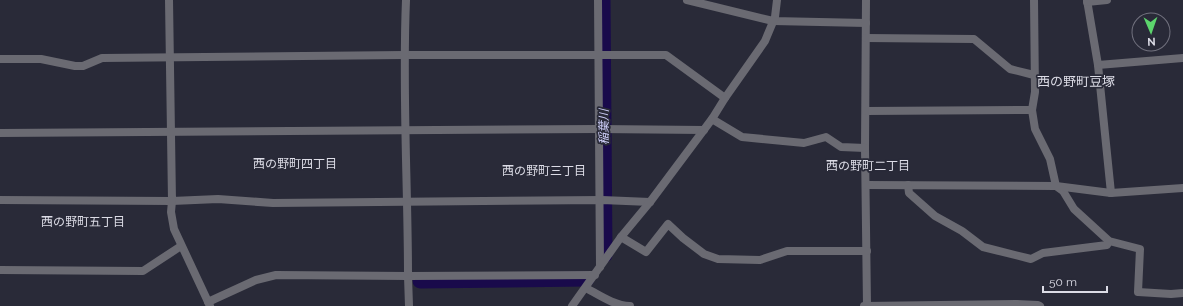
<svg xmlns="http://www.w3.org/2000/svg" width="1183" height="306" font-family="Raleway,'Noto Sans JP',sans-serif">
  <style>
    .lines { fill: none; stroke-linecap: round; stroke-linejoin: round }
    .river { stroke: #190a4b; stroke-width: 15 }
    .minor { stroke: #6a6a72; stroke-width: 8 }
    .tertiary { stroke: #6a6a72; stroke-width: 8 }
    .labels { text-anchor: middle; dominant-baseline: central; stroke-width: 3.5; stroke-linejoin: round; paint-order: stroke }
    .water-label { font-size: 12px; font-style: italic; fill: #cbccf5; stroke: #292a38 }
    .neighbourhood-label { font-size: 12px; fill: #dcdce6; stroke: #292a38 }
    .quarter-label { font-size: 13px; fill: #dcdce6; stroke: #292a38 }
  </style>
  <rect width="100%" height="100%" fill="#292a38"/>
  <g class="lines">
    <g class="river">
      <polyline points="603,0 605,255"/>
      <polyline points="420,281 587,279"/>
    </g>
    <g class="minor">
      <polyline points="169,0 172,201 218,199 273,203 602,200 650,202"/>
      <polyline points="598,0 600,267"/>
      <polyline points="687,0 773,21 866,23"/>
      <polyline points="866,0 865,148 867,306"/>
      <polyline points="1034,0 1035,92 1032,110 1035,129 1050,159 1056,186 1063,191 1074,209 1109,241 1140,249 1138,292 1171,294 1183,293"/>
      <polyline points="1087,0 1098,65 1111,193"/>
      <polyline points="1087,2 1107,0"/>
      <polyline points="866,38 974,39 1010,69 1034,75"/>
      <polyline points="0,59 41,59 75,66 83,66 102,58 404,55 666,55 725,98"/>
      <polyline points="1098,65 1183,58"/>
      <polyline points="866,111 1032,110"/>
      <polyline points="712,119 742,137 804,143 826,137 841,147 865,148"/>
      <polyline points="0,133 598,129 704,130"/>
      <polyline points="866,185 1056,186 1111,193 1183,188"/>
      <polyline points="908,185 909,193 935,216 962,231 983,247 1031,259 1043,253 1107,245 1109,241"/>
      <polyline points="621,237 646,252 668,224 683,238 704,254 718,259 760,260 787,251 867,251"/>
      <polyline points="0,270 143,271 181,246"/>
      <path d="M586,288C599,295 615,306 630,306"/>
      <polyline points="1016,304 1038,305 1040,306"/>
      <polyline points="409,306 408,276 595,275"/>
      <polyline points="572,306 621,237 650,202 712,119 725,98 765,41 775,17 777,0"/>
      <polyline points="864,306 1016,304 1016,306"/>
    </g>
    <g class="tertiary">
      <polyline points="0,200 172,201 171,212 174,229 210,306"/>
      <path d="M208,302L256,280L276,275L408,276C408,184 402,92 406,0"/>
    </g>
  </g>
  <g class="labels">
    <g class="water-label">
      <text transform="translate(604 127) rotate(-90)">稲葉川</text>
    </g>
    <g class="neighbourhood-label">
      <text x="295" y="164">西の野町四丁目</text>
      <text x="868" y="166">西の野町二丁目</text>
      <text x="544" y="171">西の野町三丁目</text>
      <text x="83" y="222">西の野町五丁目</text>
    </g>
    <g class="quarter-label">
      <text x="1076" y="81">西の野町豆塚</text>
    </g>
  </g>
  <g transform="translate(1151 32) rotate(178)"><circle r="19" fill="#292a38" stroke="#71717e"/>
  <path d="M0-3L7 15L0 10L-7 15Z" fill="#5cd56d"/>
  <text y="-6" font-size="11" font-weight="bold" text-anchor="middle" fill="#dcdce6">N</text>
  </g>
  <path d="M1043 286v6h64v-6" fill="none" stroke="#dcdce6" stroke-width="2"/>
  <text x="1049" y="286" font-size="12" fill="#dcdce6" stroke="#292a38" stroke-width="3" paint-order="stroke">50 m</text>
</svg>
